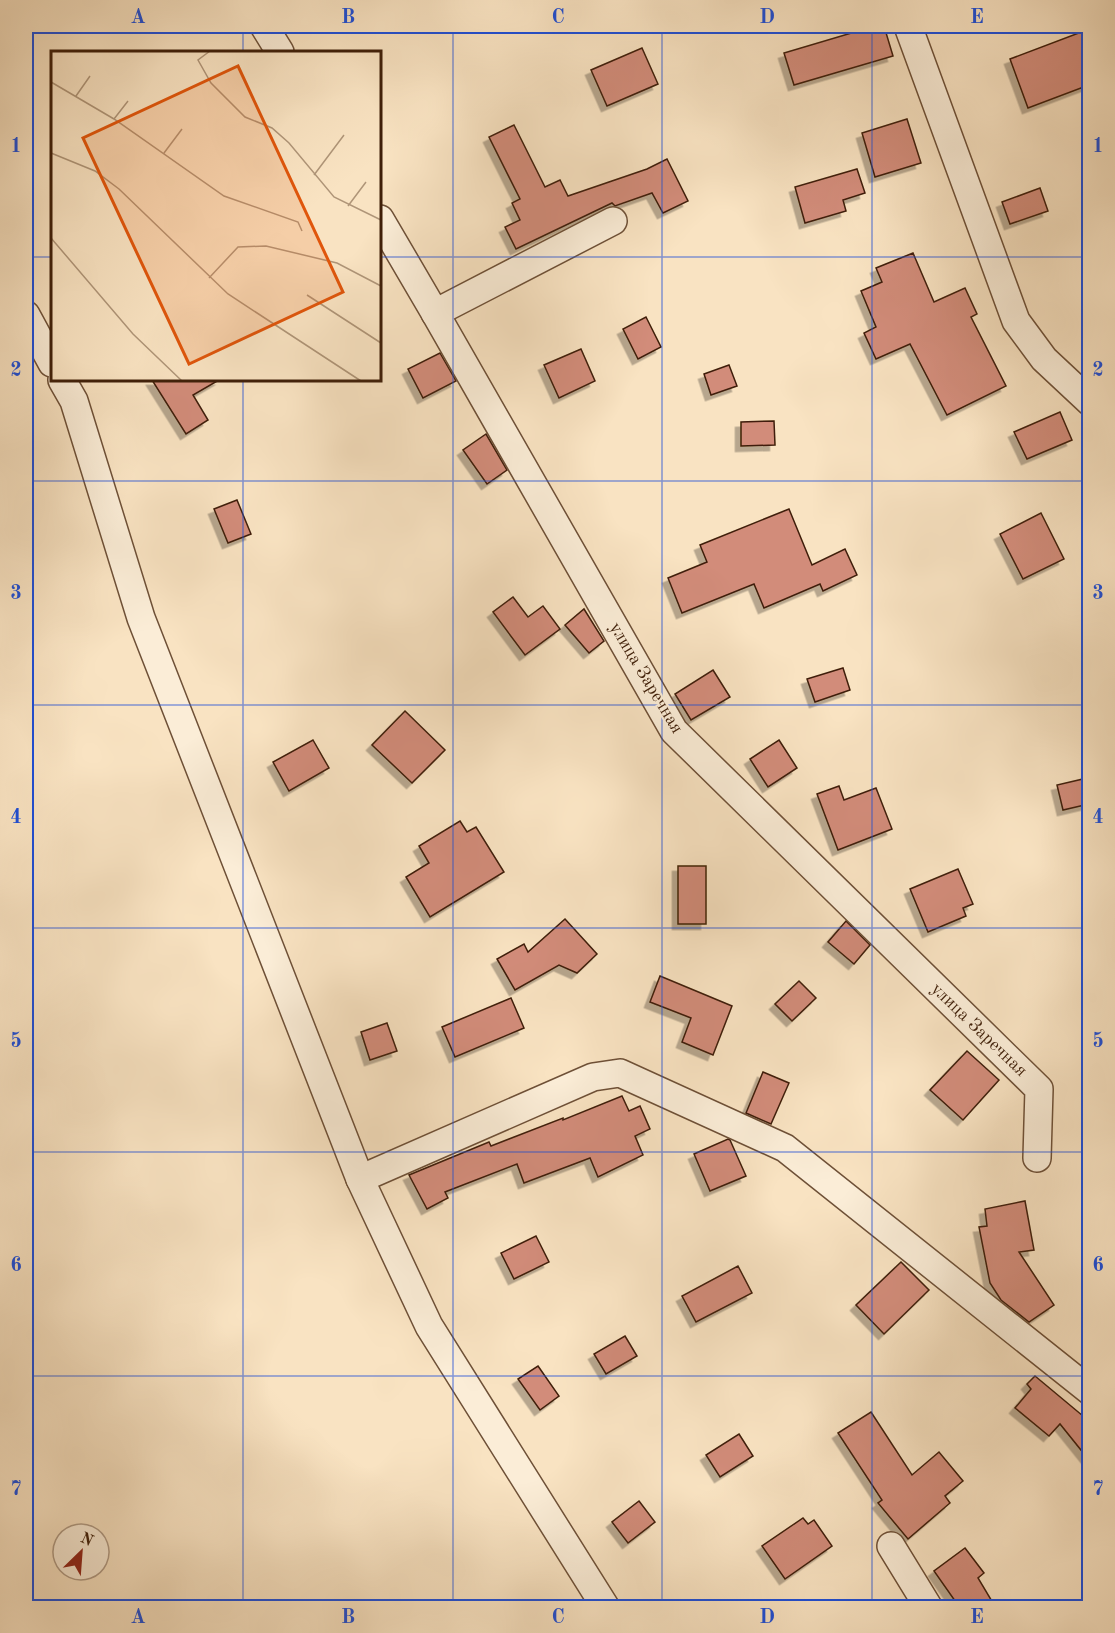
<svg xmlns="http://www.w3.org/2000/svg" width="1115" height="1633" font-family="'Old Standard TT',serif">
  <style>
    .building { fill: #d28c7a; stroke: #3f1f09; stroke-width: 1.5; filter: url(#shadow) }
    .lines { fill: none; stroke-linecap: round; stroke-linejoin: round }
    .minor-casing { stroke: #6e5037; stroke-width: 30 }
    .minor { stroke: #fbedd7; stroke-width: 27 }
    .grid { fill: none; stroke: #1d4ed8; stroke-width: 1.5; stroke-opacity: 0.55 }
    .labels { text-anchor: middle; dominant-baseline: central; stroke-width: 4.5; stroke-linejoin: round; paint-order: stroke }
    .street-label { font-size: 18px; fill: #3f1f09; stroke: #fbedd7 }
    .inset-road { fill: none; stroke: #af9578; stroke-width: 1.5 }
    .view { fill: #e0560c; fill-opacity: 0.15; stroke: #e0560c; stroke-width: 3 }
    .inset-edge { fill: none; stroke: #3f1f09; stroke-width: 3 }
    .neatline { fill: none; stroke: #1d4ed8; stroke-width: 2 }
    .grid-label { font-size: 20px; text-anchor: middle; font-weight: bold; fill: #1d4ed8 }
  </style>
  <defs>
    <filter id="shadow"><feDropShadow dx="-5.5" dy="5.5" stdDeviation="0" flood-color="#0004"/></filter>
  </defs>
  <rect width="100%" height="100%" fill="#f9e3c2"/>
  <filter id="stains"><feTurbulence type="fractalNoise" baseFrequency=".00333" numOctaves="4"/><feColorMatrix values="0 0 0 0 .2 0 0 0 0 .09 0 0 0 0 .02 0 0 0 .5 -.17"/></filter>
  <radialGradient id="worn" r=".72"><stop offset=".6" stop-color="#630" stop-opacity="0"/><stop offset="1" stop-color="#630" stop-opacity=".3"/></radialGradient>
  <g class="building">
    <polygon points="875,26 884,26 893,56 794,85 784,53"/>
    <polygon points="1084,31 1089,46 1089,85 1028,108 1010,59"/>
    <polygon points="642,48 658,84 607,106 591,70"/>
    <polygon points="907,119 921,163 875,177 862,133"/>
    <polygon points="514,125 545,187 560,180 568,196 647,169 667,159 688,201 663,213 652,193 615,206 612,203 516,249 505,227 520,220 512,203 520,199 489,137"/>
    <polygon points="857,169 865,193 843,200 846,211 805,223 795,187"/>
    <polygon points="1040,188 1048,211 1010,224 1002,202"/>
    <polygon points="913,253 934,302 965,288 977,314 971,317 1006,386 947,415 910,344 876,359 864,333 876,327 861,291 882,282 876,268"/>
    <polygon points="646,317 661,347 638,359 623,329"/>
    <polygon points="581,349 595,381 559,398 544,365"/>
    <polygon points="440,353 456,381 423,398 408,369"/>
    <polygon points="729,365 737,386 711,395 704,374"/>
    <polygon points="152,380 219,380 193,395 208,420 186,434"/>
    <polygon points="1060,412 1072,440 1027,459 1014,432"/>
    <polygon points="774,421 775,445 741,446 741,422"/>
    <polygon points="486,434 507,470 487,484 463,450"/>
    <polygon points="237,500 251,534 228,543 214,509"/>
    <polygon points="789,509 812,565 845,549 857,575 823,591 820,584 764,608 754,584 682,613 668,578 707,562 700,545"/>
    <polygon points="1041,513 1064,559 1023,579 1000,534"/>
    <polygon points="513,597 528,617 543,606 560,629 525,655 493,612"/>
    <polygon points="584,609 604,641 589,653 565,625"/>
    <polygon points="843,668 850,690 815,702 807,679"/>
    <polygon points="713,670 730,697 691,720 675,694"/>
    <polygon points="405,711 445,750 412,783 372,745"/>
    <polygon points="313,740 329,768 289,791 273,762"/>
    <polygon points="779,740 797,768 768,787 750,759"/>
    <polygon points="1083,779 1089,804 1063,810 1057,785"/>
    <polygon points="839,786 844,800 876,788 892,829 838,850 817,794"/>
    <polygon points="460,821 467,832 476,827 504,872 430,917 406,877 429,863 419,846"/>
    <rect x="678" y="866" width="28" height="58"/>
    <polygon points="958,869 973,904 963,908 966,916 928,932 910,889"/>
    <polygon points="565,919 597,954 577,973 559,965 515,990 497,959 524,944 528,952"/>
    <polygon points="846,921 870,945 854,964 828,942"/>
    <polygon points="660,976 732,1006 713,1055 682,1042 691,1018 650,1002"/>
    <polygon points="799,981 816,998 792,1021 775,1004"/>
    <polygon points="511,998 524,1028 455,1057 442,1027"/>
    <polygon points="387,1023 397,1051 370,1060 361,1032"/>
    <polygon points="967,1051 999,1080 963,1120 930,1090"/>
    <polygon points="763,1072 789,1083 771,1124 746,1113"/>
    <polygon points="622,1096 629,1111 640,1106 650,1129 635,1136 643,1155 598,1177 590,1158 524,1183 517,1164 445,1192 448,1198 427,1209 409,1175 489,1142 491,1146 563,1118 563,1120"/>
    <polygon points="728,1139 730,1140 746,1176 710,1191 694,1154"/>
    <polygon points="1025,1201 1034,1250 1019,1252 1054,1305 1029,1322 1001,1300 990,1283 979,1227 987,1226 985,1209"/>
    <polygon points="536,1236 549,1262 514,1279 501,1253"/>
    <polygon points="901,1262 929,1290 884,1334 856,1305"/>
    <polygon points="738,1266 752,1293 696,1322 682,1296"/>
    <polygon points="625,1336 637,1356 606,1374 594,1354"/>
    <polygon points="538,1366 559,1396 540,1410 518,1379"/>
    <polygon points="1035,1376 1089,1421 1089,1460 1060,1424 1049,1436 1015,1408 1031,1389 1027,1384"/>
    <polygon points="871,1412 912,1475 939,1452 963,1481 945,1496 950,1503 908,1539 878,1503 882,1500 838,1433"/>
    <polygon points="739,1434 753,1456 720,1477 706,1455"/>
    <polygon points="639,1501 655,1522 628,1543 612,1522"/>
    <polygon points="803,1518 808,1524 814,1520 832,1546 785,1579 762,1546"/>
    <polygon points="965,1548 984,1573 978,1578 996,1608 960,1608 934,1571"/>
  </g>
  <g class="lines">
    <g class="minor-casing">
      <g id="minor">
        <polyline points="264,26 280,52"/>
        <polyline points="908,26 1016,321 1044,359 1090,402"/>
        <polyline points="380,219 435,313 674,731 1039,1089 1037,1158"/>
        <polyline points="435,313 613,221"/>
        <polyline points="26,315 52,363"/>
        <polyline points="62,380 74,401 141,618 360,1179 429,1326 606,1608"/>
        <polyline points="360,1179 593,1077 620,1073 785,1148 1090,1391"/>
        <polyline points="891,1546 929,1608"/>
      </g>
    </g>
    <use href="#minor" class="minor"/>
  </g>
  <path class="grid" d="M243,26V52M453,26V1608M662,26V1608M872,26V1608M26,257H52M380,257H1090M243,380V1608M26,481H1090M26,705H1090M26,928H1090M26,1152H1090M26,1376H1090"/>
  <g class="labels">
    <g class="street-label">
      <text transform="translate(646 678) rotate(59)">улица Заречная</text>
      <text transform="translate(979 1030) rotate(44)">улица Заречная</text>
    </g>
  </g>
  <g transform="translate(51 51)">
    <rect width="330" height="330" fill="#f9e3c2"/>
    <path class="inset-road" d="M159,0L147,9L160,32L194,66L221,77L238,92L283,146L330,169M0,31L63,68L173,145L247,171L251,180M25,45L39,25M63,68L77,50M0,102L44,120L68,138L177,243L310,330M113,102L131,78M263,124L293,84M297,155L315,131M0,187L82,283L131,330M158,227L187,196L215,195L286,212L330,235M256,244L330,292"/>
    <path class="view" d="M187,15L292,241L138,313L32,87Z"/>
    <rect width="330" height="330" class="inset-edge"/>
  </g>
  <rect width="1115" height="1633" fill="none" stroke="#f9e3c2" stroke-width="66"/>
  <g transform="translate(81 1552) rotate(25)"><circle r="28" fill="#fbedd7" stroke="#b09b85" stroke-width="1.5"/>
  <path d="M0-4.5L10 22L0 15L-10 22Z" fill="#8f2418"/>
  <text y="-9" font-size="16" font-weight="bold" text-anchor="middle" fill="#3f1f09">N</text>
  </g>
  <rect x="33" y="33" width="1049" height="1567" class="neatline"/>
  <g class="grid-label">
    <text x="138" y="23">A</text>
    <text x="348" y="23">B</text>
    <text x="558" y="23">C</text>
    <text x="767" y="23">D</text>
    <text x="977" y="23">E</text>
    <text x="16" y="152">1</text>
    <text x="1098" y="152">1</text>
    <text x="16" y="376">2</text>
    <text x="1098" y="376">2</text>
    <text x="16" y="599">3</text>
    <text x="1098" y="599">3</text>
    <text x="16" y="823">4</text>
    <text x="1098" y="823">4</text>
    <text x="16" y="1047">5</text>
    <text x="1098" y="1047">5</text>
    <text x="16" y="1271">6</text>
    <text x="1098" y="1271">6</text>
    <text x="16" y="1495">7</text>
    <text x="1098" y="1495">7</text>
    <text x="138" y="1623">A</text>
    <text x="348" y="1623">B</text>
    <text x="558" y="1623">C</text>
    <text x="767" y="1623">D</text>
    <text x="977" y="1623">E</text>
  </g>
  <rect width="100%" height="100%" filter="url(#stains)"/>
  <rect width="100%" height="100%" fill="url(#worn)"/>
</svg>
